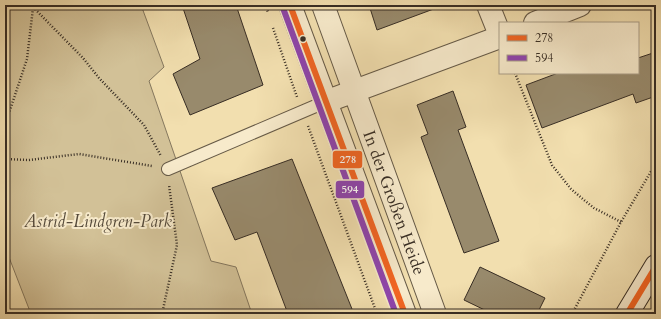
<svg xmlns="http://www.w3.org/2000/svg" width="661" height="319" font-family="Cardo,serif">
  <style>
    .green { fill: #d2c197; stroke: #84775e }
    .building { fill: #988a6c; stroke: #372d24 }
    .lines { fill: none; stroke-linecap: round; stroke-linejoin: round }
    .service-casing { stroke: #665a47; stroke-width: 14 }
    .minor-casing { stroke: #665a47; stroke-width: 24 }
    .secondary-casing { stroke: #372d24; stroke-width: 24 }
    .path { stroke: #372d24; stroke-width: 2.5; stroke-dasharray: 1 2; stroke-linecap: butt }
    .service { stroke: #f7eacb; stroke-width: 12 }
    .minor { stroke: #f7eacb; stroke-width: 22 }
    .secondary { stroke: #f7eacb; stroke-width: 22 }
    .bus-1-casing { stroke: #f7eacb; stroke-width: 9 }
    .bus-2-casing { stroke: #f7eacb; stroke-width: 9 }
    .bus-1 { stroke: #f26522; stroke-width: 6 }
    .bus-2 { stroke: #8e44ad; stroke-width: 6 }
    .bus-dot { fill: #372d24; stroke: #f7eacb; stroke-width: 1.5 }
    .labels { text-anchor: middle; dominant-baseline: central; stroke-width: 4; stroke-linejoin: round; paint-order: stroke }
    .street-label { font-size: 17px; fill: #372d24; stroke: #f7eacb }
    .park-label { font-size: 17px; font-style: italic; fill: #564b3b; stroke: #f7eacb }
    .line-badge { stroke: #f7eacb; stroke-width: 1.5 }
    .badge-label { font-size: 11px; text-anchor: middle; font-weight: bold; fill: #fff }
  </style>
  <rect width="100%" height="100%" fill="#f2dfaf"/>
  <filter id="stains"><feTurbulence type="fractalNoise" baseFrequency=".005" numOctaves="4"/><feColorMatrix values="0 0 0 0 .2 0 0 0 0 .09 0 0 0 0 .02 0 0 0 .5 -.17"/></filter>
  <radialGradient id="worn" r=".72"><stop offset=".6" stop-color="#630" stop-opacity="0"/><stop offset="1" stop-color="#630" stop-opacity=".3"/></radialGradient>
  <polygon class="green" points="5,5 141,5 164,67 149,81 211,261 236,267 252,314 31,314 5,247"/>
  <g class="building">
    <polygon points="182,5 236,5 263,85 190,115 173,74 200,59"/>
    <polygon points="369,5 439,5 439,7 377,30"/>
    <polygon points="656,52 656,96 636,103 633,94 542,128 526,85 558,73 638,73 638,58"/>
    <polygon points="453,91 466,127 458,130 499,241 464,253 421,137 428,134 417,105"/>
    <polygon points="292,159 354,314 288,314 257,232 235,240 212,188"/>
    <polygon points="480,267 545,298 537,314 493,314 464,300"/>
  </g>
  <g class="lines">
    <g class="service-casing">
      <polyline id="service" points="168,169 325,102"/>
    </g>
    <g class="minor-casing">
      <g id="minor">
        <polyline points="290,5 405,314"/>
        <path id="s1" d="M323,5L435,314"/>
        <polyline points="488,5 500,35"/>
        <polyline points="535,23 580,5"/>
        <polyline points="325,102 500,37"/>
      </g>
    </g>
    <g class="secondary-casing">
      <polyline id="secondary" points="627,314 656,266"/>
    </g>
    <g class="path">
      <polyline points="31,5 83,58 99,78 144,125 161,156"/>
      <polyline points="265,5 268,12"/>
      <polyline points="273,28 297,97"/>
      <polyline points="515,73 552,165 571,189 584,200 594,208 621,222"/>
      <polyline points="5,119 10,110 27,59 33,8"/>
      <polyline points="308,126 377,314"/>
      <polyline points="5,159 29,160 79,154 152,166"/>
      <polyline points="162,314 177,245 169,185"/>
      <polyline points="572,314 621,222 656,163"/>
    </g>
    <use href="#service" class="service"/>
    <use href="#minor" class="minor"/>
    <use href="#secondary" class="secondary"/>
    <g class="bus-1-casing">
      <g id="bus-1">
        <polyline points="290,5 405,314"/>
        <polyline points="627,314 656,266"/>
      </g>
    </g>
    <g class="bus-2-casing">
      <polyline id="bus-2" points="283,8 396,314"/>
    </g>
    <use href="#bus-1" class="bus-1"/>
    <use href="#bus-2" class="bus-2"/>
  </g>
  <circle class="bus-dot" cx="303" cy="39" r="3.5"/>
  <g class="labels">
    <g class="street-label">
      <text stroke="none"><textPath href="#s1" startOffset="210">In der Großen Heide</textPath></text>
    </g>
    <g class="park-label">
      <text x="98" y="221">Astrid-Lindgren-Park</text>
    </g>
  </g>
  <g class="line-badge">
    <rect x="332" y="150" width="31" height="19" rx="4" fill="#f26522"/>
    <rect x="335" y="180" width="30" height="19" rx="4" fill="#8e44ad"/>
  </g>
  <g class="badge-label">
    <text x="348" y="163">278</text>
    <text x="350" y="193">594</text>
  </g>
  <rect width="661" height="319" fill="none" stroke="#f2dfaf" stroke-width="20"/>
  <rect x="6" y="6" width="649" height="307" fill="none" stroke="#372d24" stroke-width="2"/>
  <rect x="10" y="10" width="641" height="299" fill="none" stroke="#372d24"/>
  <rect x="499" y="22" width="140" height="52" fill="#f7eacb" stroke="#aa9e88"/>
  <rect x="507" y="35" width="20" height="6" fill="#f26522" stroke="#aa9e88"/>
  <text x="535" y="42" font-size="12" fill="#372d24">278</text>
  <rect x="507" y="55" width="20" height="6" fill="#8e44ad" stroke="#aa9e88"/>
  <text x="535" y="62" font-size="12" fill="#372d24">594</text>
  <rect width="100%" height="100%" filter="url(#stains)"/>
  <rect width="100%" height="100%" fill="url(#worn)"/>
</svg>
